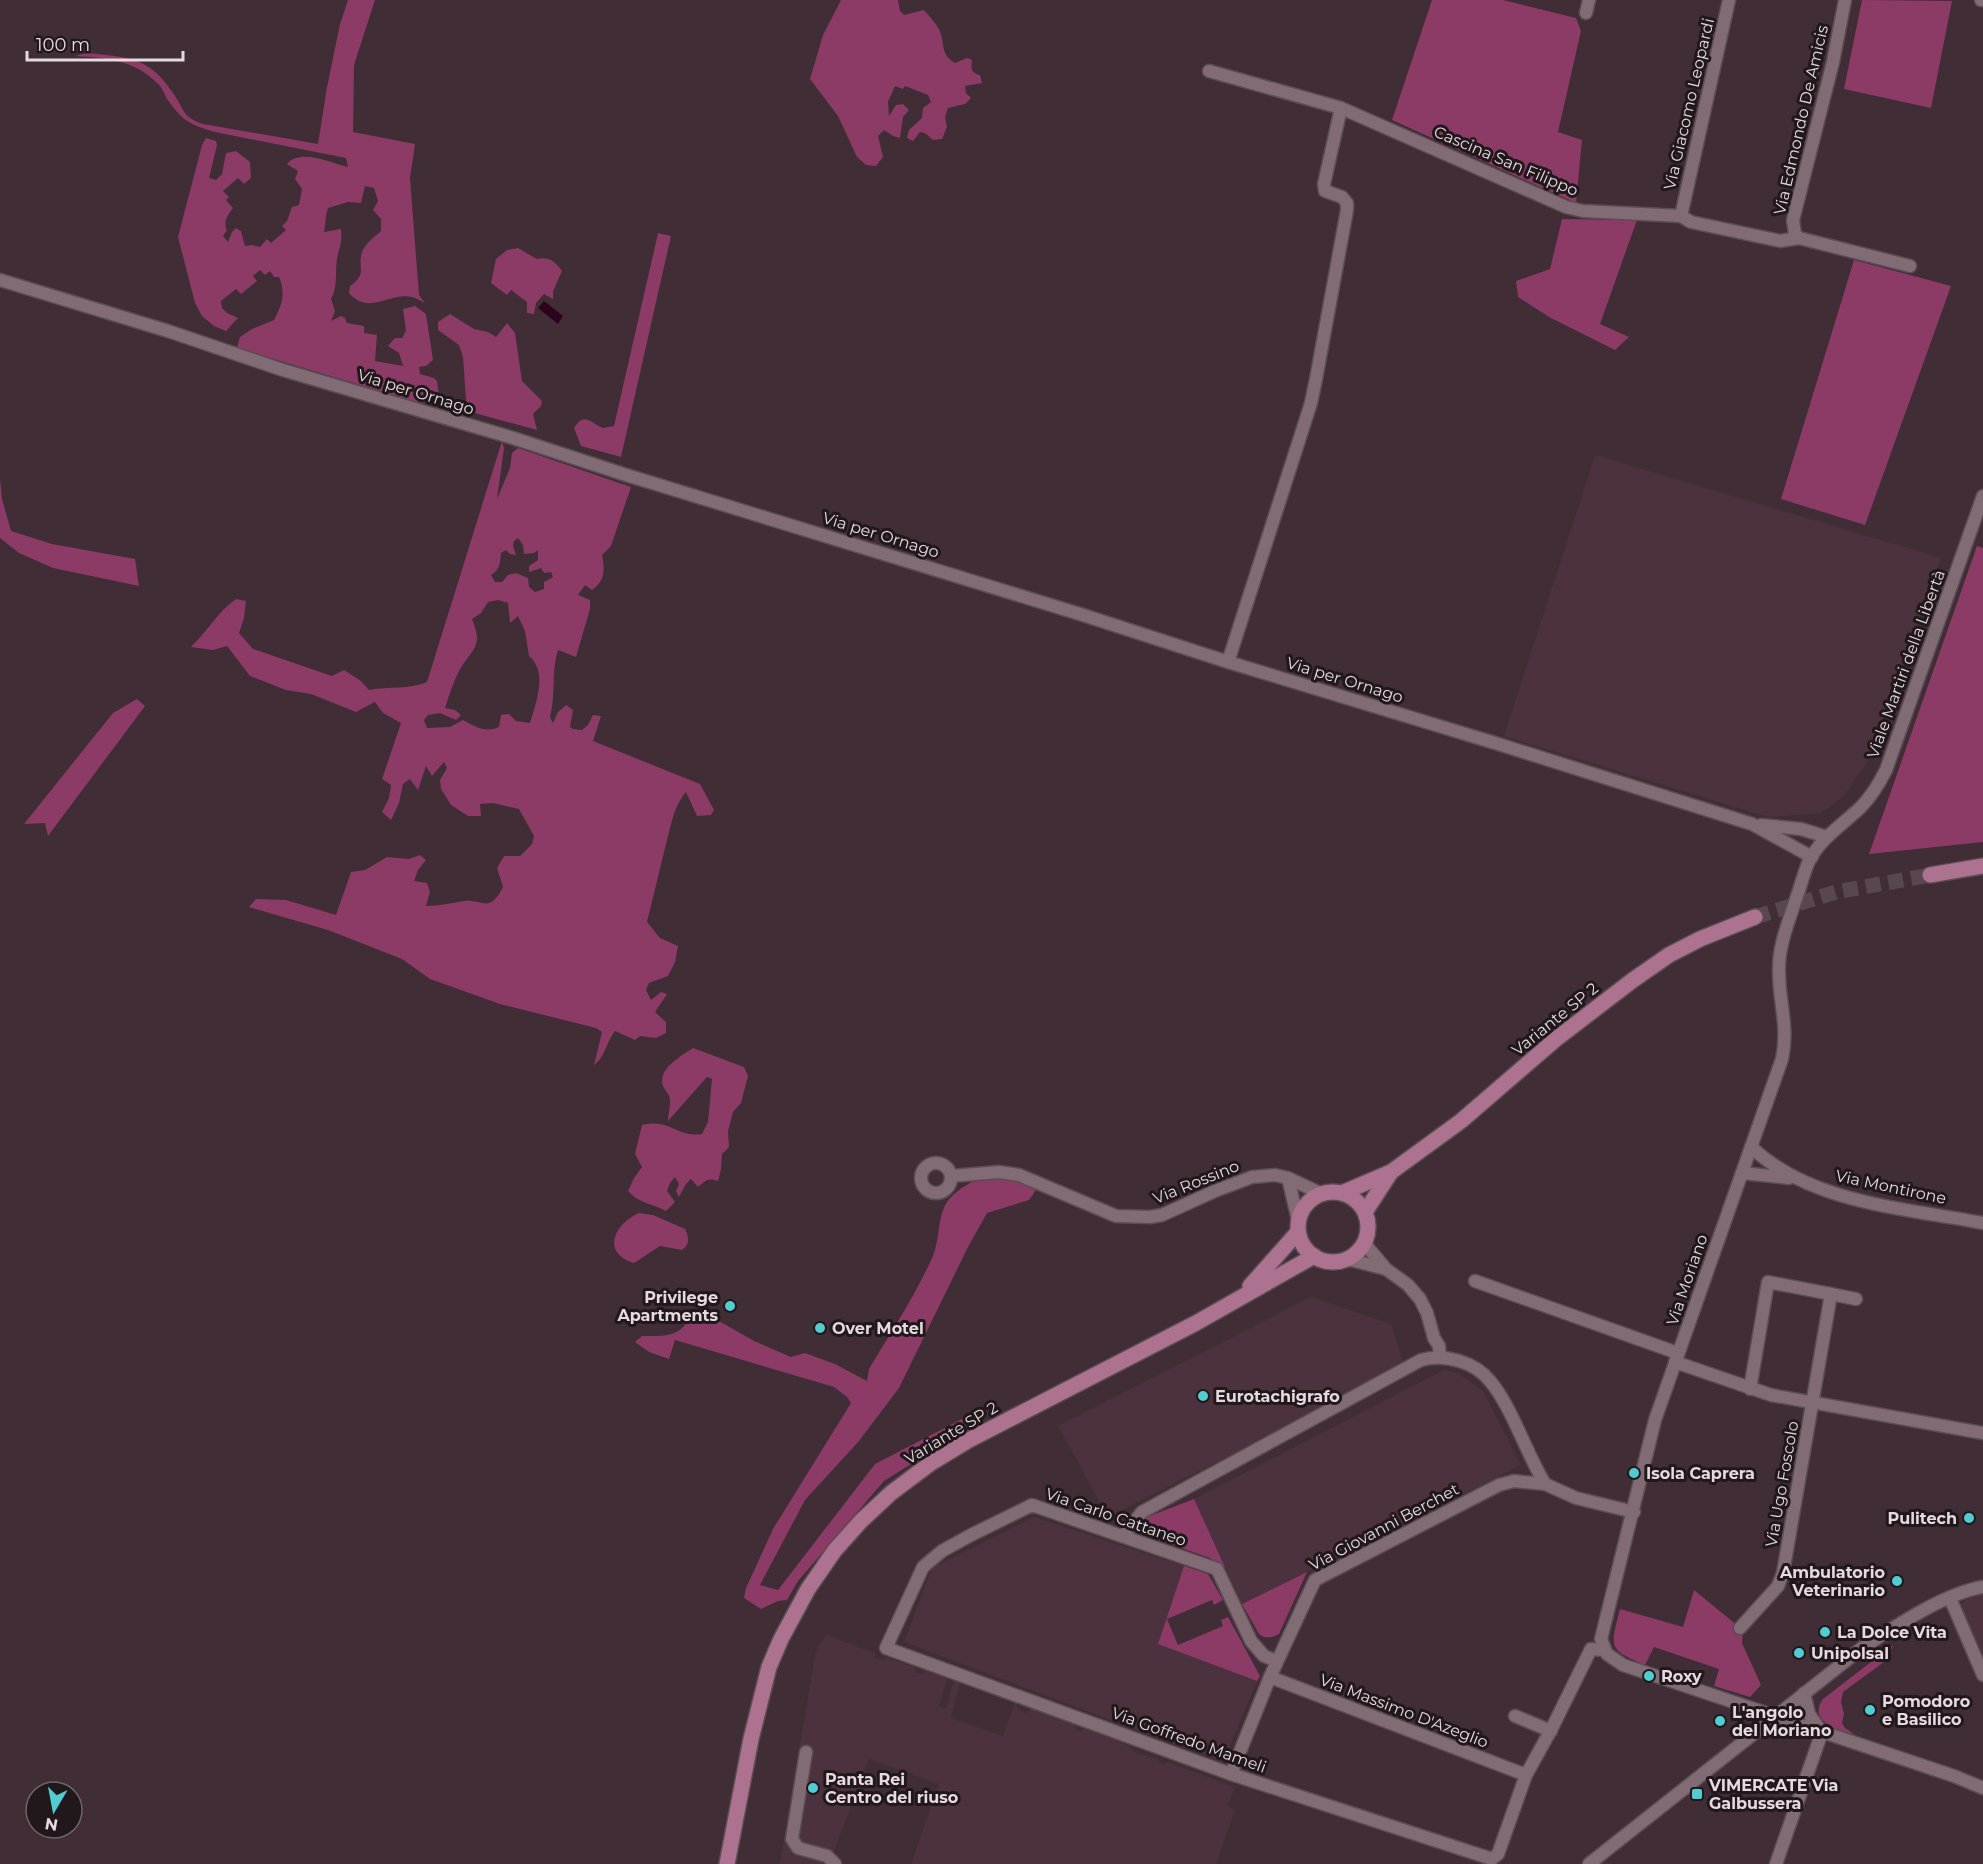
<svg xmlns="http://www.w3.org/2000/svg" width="1983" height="1864" font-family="Montserrat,sans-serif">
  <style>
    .built { fill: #4c323f }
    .green { fill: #8b3b66; fill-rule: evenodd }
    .water { fill: #2c041c }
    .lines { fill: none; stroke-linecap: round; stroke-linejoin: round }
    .major-tunnel { stroke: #59474f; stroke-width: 15; stroke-dasharray: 15 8; stroke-linecap: butt }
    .minor-casing { stroke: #5c4c53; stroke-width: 15 }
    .major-casing { stroke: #5c4c53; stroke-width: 18 }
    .minor { stroke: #816b75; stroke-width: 12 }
    .major { stroke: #ac728f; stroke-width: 15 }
    .poi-dot { fill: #51ccd1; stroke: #21181c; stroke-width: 2 }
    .labels { text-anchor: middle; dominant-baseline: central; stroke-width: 6; stroke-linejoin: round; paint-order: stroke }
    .street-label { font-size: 16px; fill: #e6d9df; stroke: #21181c }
    .poi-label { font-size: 16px; font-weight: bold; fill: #e6d9df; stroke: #21181c; text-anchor: start }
  </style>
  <rect width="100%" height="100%" fill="#402d36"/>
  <g class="built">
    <polygon points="1595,455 1941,558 1867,762 1844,796 1821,813 1768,817 1504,736"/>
    <polygon points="1311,1297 1391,1324 1405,1368 1108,1517 1058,1426"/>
    <polygon points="1444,1370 1458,1373 1483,1391 1521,1465 1242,1604 1194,1499"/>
    <polygon points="1034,1517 1184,1566 1158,1644 1257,1681 1223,1762 904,1642 932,1568"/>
    <polygon points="1983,1594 1983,1664 1960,1607 1965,1600"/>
    <polygon points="826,1635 875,1653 875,1658 884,1660 886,1658 915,1667 915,1672 921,1674 926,1671 947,1678 939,1706 946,1708 954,1680 960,1683 951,1718 1003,1736 1015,1701 1019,1710 1026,1713 1031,1708 1074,1723 1076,1730 1082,1732 1084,1728 1130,1746 1131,1749 1138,1754 1157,1758 1159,1762 1163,1764 1167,1762 1235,1787 1228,1806 1235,1810 1216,1864 911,1864 939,1784 869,1759 829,1864 780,1864 816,1650"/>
  </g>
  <g class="green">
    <path d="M348,0H375L354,65L353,132L415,144L410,178L419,295L425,303C421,301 416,298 412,297C389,292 369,316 349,293L350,286C368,273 357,269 362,252C366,243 374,237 381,231V219L373,210L378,201L374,188L365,186L361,203L348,202L328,208C325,216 326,224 324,232L341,229C342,243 341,242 338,254C334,269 339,285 331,299L335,311L331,321L341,316L345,318L347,323L364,326V333L377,335L375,361L403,366L399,353L388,346L395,338H402L406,331L403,309L415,306L426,314L433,360L426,366L419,367L420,374L434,378L437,381L440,402L420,403L237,348L240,337L252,329L274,320C282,305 286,293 279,277H274L270,271L265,275L260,270L253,276L257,281L241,294L236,289L221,301L222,308L227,313L238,318L226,331L214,326L202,316L195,303L178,237L202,145L206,138L216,141L217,145L209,178L216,180L222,174L226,153L236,151L250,162L251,178L244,184L238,178L223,191L229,197L226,200L233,208C228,215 223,221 227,230L223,236L228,242L232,232L236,228L241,231L245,246L252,245L260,247L267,239L271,243L286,230L282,226L287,221L292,207L299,205L302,189L295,179L298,171L287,164C301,148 330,163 348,167L346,158L215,132C188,124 183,121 167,99C164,93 162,87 157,83C134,60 107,58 76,56C86,51 96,54 107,55C142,59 155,66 175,96C186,113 183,117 203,124L318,144L327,87L340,24Z"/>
    <path d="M841,0H898L900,11L904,15L924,10C929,16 935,22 939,29C946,44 939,53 955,63L967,58L972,60C971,69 971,73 980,75L982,83L965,86L966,93L971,98L965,104L948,108L945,117L947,127L942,139L933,140L925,133L920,132L913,141L907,138L909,130L922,118L923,108L931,102L928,95L905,86L903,89L895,86L888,102L889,116L896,105L903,104L909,110L903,117L900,138L893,136L884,130L878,136L883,157L876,166L866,165L857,157L838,116L810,79L823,35Z"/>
    <polygon points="1432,0 1503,0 1576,18 1581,31 1558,132 1582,140 1576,203 1392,120"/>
    <polygon points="1862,0 1952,1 1931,108 1844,89"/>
    <polygon points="1562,219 1637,220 1600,324 1629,337 1615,350 1549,317 1518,297 1516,281 1550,269"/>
    <path d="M658,233L671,236L621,457L581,446L574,428C584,411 591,423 603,428L614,426Z"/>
    <path d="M518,248L537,259C549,256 555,261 562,271L553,291V299L544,294L536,303L534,314L527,313V302L511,290L507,295L491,283L496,259L507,250Z"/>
    <polygon points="1854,260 1951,286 1865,525 1781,499"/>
    <polygon points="450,314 474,329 488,332 496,337 507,323 515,333 522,381 542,401 541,406 533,414 537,430 471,412 466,400 463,357 459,345 438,330 438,322"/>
    <path d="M502,441L504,448L497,499L510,468L512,453L518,448L631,487L611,546L602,555C605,570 605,581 592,590L585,585L578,595L590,600V609L576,657L558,650C551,672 556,695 550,717L553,723L558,712L566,705L573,710L570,727L573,729L582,730L588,725L593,715L601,716L593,741L700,784L714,810L711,815L697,816L686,792C672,809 671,828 665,848C659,873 653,897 647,922L660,938L678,946L675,962L668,976L649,983L646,990L651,1000L661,992L667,994L655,1012L666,1022V1033L656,1038L640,1036L635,1040L615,1031C606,1042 606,1056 594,1065L602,1032L596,1028L500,1004L430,979L402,959L328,930L249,907L256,899L286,900L336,915L351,872L365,870L387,857L409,859L420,855L426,860L418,870L414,881L427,883L430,892L426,906C439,906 451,903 464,901C483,899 489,914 503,887L497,868L504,856H520L532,844L534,836L519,809L493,803L480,804L481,816H468L451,805L441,789L440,780L447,768L444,762L432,776L426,766L418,790L410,779L403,784L399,803L391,820L382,812L389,798L391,785L382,779L401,723L383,713L375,702L356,712L311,694L286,690L250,676L227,646L213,650L191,647C207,632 218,611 236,599L246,601L244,618L239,633L253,649L332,676L344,670L361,681L369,690C389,686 408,690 427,682ZM518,538L523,545L524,554L534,553L538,550V560L529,566V572L541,568L544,573L551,572L553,577L544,582V589L535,592L529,587L528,578L516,573L508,575L502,582H495L491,575C500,570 500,563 501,553L506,550L510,554L516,555L513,546L514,541ZM498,600L508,603L510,623L518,616L525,631L529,656C548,672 536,703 530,723L516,721L509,714L501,715L499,727C486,733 475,727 463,720L450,727L427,728L424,720L428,715L440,713L456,720L461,715L455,710L445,708C449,695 453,683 459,671C472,648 484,648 472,619L481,613L488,602Z"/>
    <polygon points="0,479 2,499 11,531 52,544 135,559 139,586 53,568 19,553 0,538"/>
    <polygon points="1977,546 1983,548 1983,842 1869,854"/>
    <polygon points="137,699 145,706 48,836 45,823 24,824 113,713"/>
    <path d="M693,1048L744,1067L748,1076L741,1103L733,1112L728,1131L729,1147L722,1154L721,1169L718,1181C708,1177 705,1181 698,1187L691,1179L686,1184L679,1197L676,1191L679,1184L675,1177L670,1183L667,1191L675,1202L666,1211C653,1204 638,1203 628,1191L634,1178L642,1167L635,1154L642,1125C670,1118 677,1138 702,1134L708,1122L712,1079L707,1077L668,1121C668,1114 670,1108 670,1101C670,1095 667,1093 664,1088C655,1070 681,1056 693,1048Z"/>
    <path d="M981,1178C998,1179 1024,1176 1036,1190L1029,1200L987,1213L967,1249L899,1388L859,1441L805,1500L760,1585L778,1590L875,1464L962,1419L968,1427L962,1432L884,1481L798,1581L787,1600L778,1601L761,1609L744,1598L746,1588L773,1529L851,1403L847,1397L834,1387L675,1340L669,1359L649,1352L635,1342L642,1336C663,1336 681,1338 690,1316L705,1313L754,1341L791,1357L805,1353L835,1364L867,1381L869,1369C891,1332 915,1296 933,1256C940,1239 937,1218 947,1202C955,1191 968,1183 981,1178Z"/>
    <path d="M639,1213L653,1215L685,1229C689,1237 690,1245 682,1250L660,1246L634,1263C601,1253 614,1224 639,1213Z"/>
    <polygon points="1194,1499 1225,1567 1222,1569 1210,1558 1153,1538 1148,1534 1145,1521 1147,1517"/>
    <polygon points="1184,1566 1208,1574 1223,1600 1214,1605 1212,1600 1167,1619 1178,1645 1223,1626 1221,1620 1228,1617 1260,1676 1257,1681 1158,1644"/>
    <path d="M1307,1572L1279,1634C1272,1637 1266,1640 1259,1634L1242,1604Z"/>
    <path d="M1694,1590L1743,1630L1742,1643L1761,1685L1750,1697L1714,1686L1719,1669L1654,1647L1645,1665C1608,1649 1610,1648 1620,1609L1683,1627Z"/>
    <path d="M1893,1645L1888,1659L1843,1692L1841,1702L1844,1714L1842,1723L1845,1728L1854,1734C1838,1732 1807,1720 1823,1699Z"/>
  </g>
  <polygon class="water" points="544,301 563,316 558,324 538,308"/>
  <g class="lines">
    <polyline class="major-tunnel" points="1755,917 1836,892 1930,875"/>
    <g class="minor-casing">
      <g id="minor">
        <polyline points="1845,0 1833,62 1793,220 1795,234 1799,238 1910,266"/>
        <polyline points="1981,0 1983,0"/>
        <polyline points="1586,13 1589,0"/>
        <polyline points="1209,71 1341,108 1566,207 1583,211 1681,216 1691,222 1780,241 1799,238"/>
        <polyline points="1681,216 1729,0"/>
        <polyline points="0,280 168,331 283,370 513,438 623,474 1083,615 1228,662 1495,743 1752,824 1812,857"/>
        <path d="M1983,496L1886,770C1879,784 1871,797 1860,808C1842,825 1821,838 1809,861C1804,872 1801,885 1797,896C1789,921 1778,946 1779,972C1779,1003 1789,1027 1782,1059L1655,1420L1601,1639L1607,1654L1623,1665L1954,1776L1983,1788"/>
        <polyline points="1228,662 1311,403 1316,379 1347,210 1347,203 1342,197 1325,191 1324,184 1341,108"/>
        <polyline points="1761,825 1801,829 1827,837"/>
        <path d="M1751,1147C1812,1204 1905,1208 1983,1223"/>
        <circle cx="936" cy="1178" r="15"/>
        <polyline points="1742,1173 1789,1178"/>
        <polyline points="951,1176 999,1172 1019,1175 1116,1216 1150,1217 1162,1215 1215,1191 1252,1177 1275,1175 1288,1178"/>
        <polyline points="1298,1220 1288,1178 1322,1194"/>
        <polyline points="1364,1243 1386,1269 1408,1285 1420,1299 1427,1313 1434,1338 1439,1346 1440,1357"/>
        <polyline points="1347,1259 1386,1269"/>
        <polyline points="1475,1281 1672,1351 1678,1355"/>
        <polyline points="1831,1294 1856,1299"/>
        <polyline points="1675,1362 1771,1395 1983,1433"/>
        <path d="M1123,1536L1142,1512L1421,1360C1445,1354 1474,1361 1490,1381C1512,1407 1526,1453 1545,1484"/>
        <polyline points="1950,1598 1983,1675"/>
        <polyline points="1740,1628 1778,1586 1783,1573 1831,1294 1768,1282 1750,1389"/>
        <polyline points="1277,1661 1264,1656 1251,1641 1217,1569 1032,1505 971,1535 942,1551 923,1567 886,1648 1231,1774 1492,1859 1498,1854 1526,1775 1552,1728 1591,1649 1604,1650"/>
        <polyline points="1270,1677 1526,1775"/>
        <polyline points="1804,1693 1809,1714 1821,1731"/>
        <polyline points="1515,1716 1551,1731"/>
        <polyline points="806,1752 792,1839 798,1848 827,1856 835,1864"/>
        <polyline points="1231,1774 1270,1677 1315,1580 1499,1485 1514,1481 1545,1484 1576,1498 1634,1512"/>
        <path d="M1589,1864L1862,1648C1896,1626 1943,1594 1983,1587"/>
        <polyline points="1776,1864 1822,1732"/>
      </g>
    </g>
    <g class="major-casing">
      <g id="major">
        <polyline points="1930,875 1983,866"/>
        <circle cx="1333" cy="1227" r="35"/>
        <polyline points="1342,1193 1391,1172 1461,1121 1556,1039 1633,980 1669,955 1700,939 1755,917"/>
        <polyline points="1365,1212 1391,1172"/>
        <polyline points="1250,1286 1298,1232"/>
        <polyline points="727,1864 751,1739 769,1667 781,1639 808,1589 835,1550 861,1521 891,1493 931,1463 969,1440 1196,1323 1314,1256"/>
      </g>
    </g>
    <use href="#minor" class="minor"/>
    <use href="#major" class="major"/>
  </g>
  <g class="poi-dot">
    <circle cx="730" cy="1306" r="6"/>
    <circle cx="820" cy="1328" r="6"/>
    <circle cx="1203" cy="1396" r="6"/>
    <circle cx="1634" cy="1473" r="6"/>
    <circle cx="1969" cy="1518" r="6"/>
    <circle cx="1897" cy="1581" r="6"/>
    <circle cx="1825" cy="1632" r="6"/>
    <circle cx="1799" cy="1653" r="6"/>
    <circle cx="1649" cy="1676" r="6"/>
    <circle cx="1870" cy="1710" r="6"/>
    <circle cx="1720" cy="1721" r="6"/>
    <circle cx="813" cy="1788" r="6"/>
    <rect x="1691" y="1788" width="12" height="12" rx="3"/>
  </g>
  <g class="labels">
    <g class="street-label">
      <text transform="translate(1689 104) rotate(-77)">Via Giacomo Leopardi</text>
      <text transform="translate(1801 120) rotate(-77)">Via Edmondo De Amicis</text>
      <text transform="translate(1506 161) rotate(23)">Cascina San Filippo</text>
      <text transform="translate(416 392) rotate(17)">Via per Ornago</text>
      <text transform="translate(881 535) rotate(17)">Via per Ornago</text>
      <text transform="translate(1906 664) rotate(-70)">Viale Martiri della Libertà</text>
      <text transform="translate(1345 680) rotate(17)">Via per Ornago</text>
      <text transform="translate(1555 1019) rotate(-39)">Variante SP 2</text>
      <text transform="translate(1196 1182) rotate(-22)">Via Rossino</text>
      <text transform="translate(1891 1187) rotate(12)">Via Montirone</text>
      <text transform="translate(1687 1280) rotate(-71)">Via Moriano</text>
      <text transform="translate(951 1433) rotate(-31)">Variante SP 2</text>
      <text transform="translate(1782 1484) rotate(-80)">Via Ugo Foscolo</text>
      <text transform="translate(1116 1517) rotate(19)">Via Carlo Cattaneo</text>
      <text transform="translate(1384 1527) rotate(-28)">Via Giovanni Berchet</text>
      <text transform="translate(1404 1711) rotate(21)">Via Massimo D'Azeglio</text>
      <text transform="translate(1189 1740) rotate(20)">Via Goffredo Mameli</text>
    </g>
    <g class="poi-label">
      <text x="718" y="1297" text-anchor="end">Privilege<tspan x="718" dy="18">Apartments</tspan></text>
      <text x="832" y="1328">Over Motel</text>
      <text x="1215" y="1396">Eurotachigrafo</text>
      <text x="1646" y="1473">Isola Caprera</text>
      <text x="1957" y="1518" text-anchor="end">Pulitech</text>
      <text x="1885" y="1572" text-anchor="end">Ambulatorio<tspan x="1885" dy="18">Veterinario</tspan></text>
      <text x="1837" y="1632">La Dolce Vita</text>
      <text x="1811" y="1653">Unipolsal</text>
      <text x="1661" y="1676">Roxy</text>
      <text x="1882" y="1701">Pomodoro<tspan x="1882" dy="18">e Basilico</tspan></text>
      <text x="1732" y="1712">L'angolo<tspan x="1732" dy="18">del Moriano</tspan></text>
      <text x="825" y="1779">Panta Rei<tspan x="825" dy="18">Centro del riuso</tspan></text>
      <text x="1709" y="1785">VIMERCATE Via<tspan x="1709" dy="18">Galbussera</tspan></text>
    </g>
  </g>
  <g transform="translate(54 1810) rotate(190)"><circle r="28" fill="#21181c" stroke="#70656a" stroke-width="1.5"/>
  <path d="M0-4.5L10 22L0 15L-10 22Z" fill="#51ccd1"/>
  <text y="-9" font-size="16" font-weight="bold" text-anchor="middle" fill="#e6d9df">N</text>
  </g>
  <path d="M27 51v9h156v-9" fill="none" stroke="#e6d9df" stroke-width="3"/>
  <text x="36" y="51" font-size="18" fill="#e6d9df" stroke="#21181c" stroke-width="4.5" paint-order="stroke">100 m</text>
</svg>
